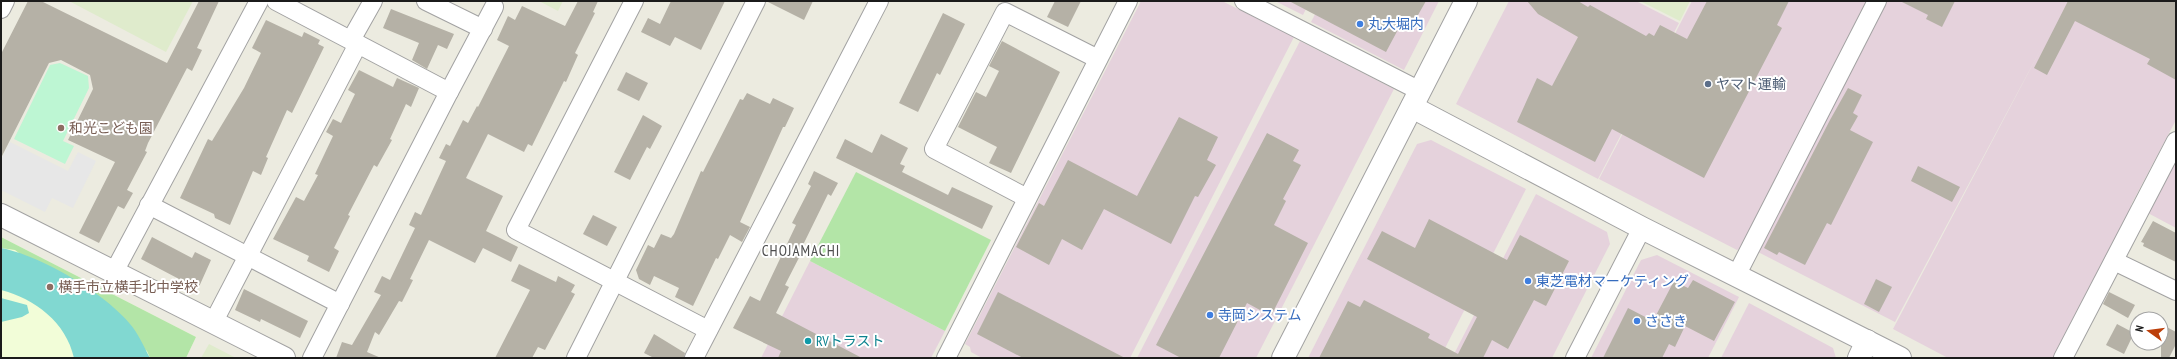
<svg xmlns="http://www.w3.org/2000/svg" width="2177" height="359" font-family="'PT Sans Narrow','Noto Sans JP',sans-serif">
  <style>
    .industrial { fill: #e5d2dc }
    .education { fill: #f2fdd8 }
    .farmland { fill: #dfebcc }
    .grass { fill: #b3e5a7 }
    .park { fill: #bdf6d3 }
    .pitch { fill: #81d8d1 }
    .parking { fill: #e7e7e7 }
    .building { fill: #b5b1a6 }
    .lines { fill: none; stroke-linecap: round; stroke-linejoin: round }
    .minor-casing { stroke: #a2a2a2; stroke-width: 20 }
    .tertiary-casing { stroke: #a2a2a2; stroke-width: 24 }
    .minor { stroke: #fff; stroke-width: 18 }
    .tertiary { stroke: #fff; stroke-width: 22 }
    .shop-dot { fill: #3f7fe0; stroke: #fff; stroke-width: 1.5 }
    .service-dot { fill: #5c6f8a; stroke: #fff; stroke-width: 1.5 }
    .education-dot { fill: #8d6e63; stroke: #fff; stroke-width: 1.5 }
    .culture-dot { fill: #0f9aa8; stroke: #fff; stroke-width: 1.5 }
    .labels { text-anchor: middle; dominant-baseline: central; stroke-width: 4; stroke-linejoin: round; paint-order: stroke }
    .shop-label { font-size: 14px; fill: #366cbe; stroke: #fff; text-anchor: start }
    .service-label { font-size: 14px; fill: #4e5e75; stroke: #fff; text-anchor: start }
    .education-label { font-size: 14px; fill: #785e54; stroke: #fff; text-anchor: start }
    .culture-label { font-size: 14px; fill: #0d838f; stroke: #fff; text-anchor: start }
    .neighbourhood-label { font-size: 15px; letter-spacing: 1px; fill: #4e4e4e; stroke: #fff }
  </style>
  <rect width="100%" height="100%" fill="#ecebe0"/>
  <g class="industrial">
    <polygon points="1141,1 1222,1 1294,37 1130,358 982,358 971,352 970,347 965,344"/>
    <polygon points="1275,1 1310,1 1303,15"/>
    <polygon points="1322,1 1439,1 1404,70 1311,22"/>
    <polygon points="1509,1 1636,1 1679,23 1598,179 1456,104"/>
    <polygon points="1692,1 1868,1 1741,248 1737,250 1599,179"/>
    <polygon points="1887,1 2176,1 2176,120 2131,205 2133,214 2057,358 1948,358 1893,329 2044,43 1895,322 1758,252"/>
    <polygon points="1300,41 1394,89 1256,358 1137,358"/>
    <polygon points="1431,140 1526,189 1440,358 1308,358 1417,144"/>
    <polygon points="2176,155 2176,228 2146,212"/>
    <polygon points="1536,194 1607,232 1610,244 1552,358 1452,358"/>
    <polygon points="1657,255 1739,297 1708,358 1591,358 1641,260"/>
    <polygon points="810,261 945,331 931,358 761,358"/>
    <polygon points="1749,303 1833,348 1836,358 1721,358"/>
  </g>
  <polygon class="education" points="1,237 196,337 186,358 1,358"/>
  <g class="farmland">
    <polygon points="69,1 193,1 166,52"/>
    <polygon points="539,1 563,1 558,11"/>
    <polygon points="1640,1 1690,1 1680,21"/>
    <polygon points="209,344 236,358 201,358"/>
  </g>
  <g class="grass">
    <polygon points="856,172 991,240 945,331 810,261"/>
    <polygon points="1,237 196,337 186,358 150,358 147,351 15,250 1,248"/>
  </g>
  <polygon class="park" points="60,63 88,76 89,88 63,141 74,146 65,164 14,139 50,65"/>
  <g class="pitch">
    <path d="M1,248C39,255 105,293 130,324C138,333 144,347 150,358H74C66,322 35,299 1,290Z"/>
    <polygon points="1,298 27,305 29,313 22,317 1,322"/>
  </g>
  <polygon class="parking" points="10,142 68,171 78,152 96,161 73,208 52,198 45,212 1,190 1,159"/>
  <g class="building">
    <polygon points="28,1 41,1 167,63 199,1 219,1 197,48 202,50 192,71 187,68 148,143 145,151 147,152 127,190 133,193 124,209 118,206 99,243 79,233 115,162 68,140 93,89 90,75 61,60 49,63 1,158 1,54"/>
    <polygon points="578,1 598,1 593,12 595,13 575,53 578,55 566,82 564,81 532,146 528,144 524,152 488,134 466,178 503,196 486,231 518,247 511,262 483,248 475,263 429,240 410,279 413,280 402,302 399,301 379,335 375,332 367,352 381,358 336,358 342,342 352,345 381,295 374,292 382,276 390,280 415,228 409,225 415,212 421,215 446,161 439,158 446,144 450,146 463,120 468,123 477,106 478,107 509,46 497,40 508,16 515,20 522,6 565,26"/>
    <polygon points="671,1 725,1 701,50 675,37 670,46 641,32 648,18 660,24"/>
    <polygon points="766,1 813,1 804,20"/>
    <polygon points="1055,1 1081,1 1068,27 1047,17"/>
    <polygon points="1289,1 1426,1 1410,29 1401,24 1386,52"/>
    <polygon points="1527,1 1578,1 1588,7 1590,5 1646,36 1649,33 1654,36 1660,25 1687,39 1707,1 1789,1 1777,25 1782,28 1704,178 1612,129 1595,162 1517,122 1537,78 1552,86 1578,37 1538,14"/>
    <polygon points="1900,1 1955,1 1942,27 1926,19 1928,15"/>
    <polygon points="2068,1 2176,1 2176,80 2147,64 2150,59 2075,21 2047,75 2034,68"/>
    <polygon points="391,9 454,34 447,49 438,45 427,69 412,60 419,43 383,28"/>
    <polygon points="943,13 965,24 940,75 937,73 918,112 899,103"/>
    <polygon points="266,20 302,37 304,32 320,40 318,44 324,47 292,113 287,110 266,157 268,158 261,175 253,171 230,225 215,218 214,214 180,198 208,139 212,141 244,88 261,53 252,48"/>
    <polygon points="1002,41 1060,72 1011,173 989,163 997,147 958,127 976,92 986,97 999,71 989,66"/>
    <polygon points="359,70 393,87 397,78 419,88 411,107 406,104 390,139 392,140 377,167 374,165 348,215 350,216 334,248 339,251 329,272 307,261 309,256 273,239 296,197 304,201 318,175 315,174 333,136 326,132 333,119 341,123 355,94 348,90"/>
    <polygon points="626,72 648,83 639,101 617,90"/>
    <polygon points="1848,88 1862,95 1853,113 1858,116 1850,130 1873,142 1831,225 1827,223 1805,265 1779,252 1777,255 1764,248 1830,120"/>
    <polygon points="747,93 770,104 773,98 794,108 785,127 783,127 740,222 750,227 742,242 730,235 718,259 716,258 693,306 675,297 679,288 654,276 650,285 639,279 636,270 648,245 654,248 661,234 671,238 674,234 701,171 703,172 707,164 740,99 743,100"/>
    <polygon points="643,115 662,126 650,149 647,147 630,180 614,172"/>
    <polygon points="1179,117 1218,137 1207,160 1216,165 1198,197 1195,196 1171,244 1104,209 1082,250 1062,239 1049,265 1016,247 1039,203 1044,206 1068,160 1137,196"/>
    <polygon points="1267,133 1299,150 1293,161 1301,165 1283,199 1286,201 1274,225 1308,243 1271,316 1247,303 1219,358 1181,358 1156,345"/>
    <polygon points="881,134 908,148 900,164 905,166 902,172 948,195 952,187 993,206 982,229 836,158 845,139 872,153"/>
    <polygon points="1918,166 1960,187 1952,202 1911,181"/>
    <polygon points="814,171 838,183 831,196 828,194 803,245 805,246 785,285 789,287 776,313 862,358 778,358 781,351 733,328 750,296 760,301 796,225 792,223 811,186 808,184"/>
    <polygon points="593,215 617,227 607,246 583,234"/>
    <polygon points="1429,219 1507,260 1520,235 1569,261 1546,306 1534,300 1508,349 1492,340 1483,358 1319,358 1348,301 1360,307 1364,300 1430,334 1428,338 1458,354 1477,317 1367,259 1382,231 1415,248"/>
    <polygon points="2153,221 2176,233 2176,262 2143,246 2144,243 2141,242"/>
    <polygon points="152,237 192,258 195,252 211,260 198,289 141,259"/>
    <polygon points="519,264 556,282 558,276 575,285 571,292 575,294 545,350 538,347 532,358 495,358 530,290 511,281"/>
    <polygon points="1876,279 1892,287 1879,312 1864,304"/>
    <polygon points="1693,280 1735,302 1714,341 1685,326 1675,347 1669,344 1662,358 1603,358 1628,308 1653,321 1674,281 1688,288"/>
    <polygon points="244,289 308,321 300,338 261,319 260,322 235,310"/>
    <polygon points="998,292 1125,358 1023,358 977,334"/>
    <polygon points="2109,292 2135,305 2128,318 2103,304"/>
    <polygon points="2117,324 2134,333 2124,354 2106,345"/>
    <polygon points="2161,324 2176,332 2176,344 2169,358 2161,358"/>
    <polygon points="654,334 685,353 684,358 654,358 644,353"/>
  </g>
  <g class="lines">
    <g class="minor-casing">
      <g id="minor">
        <polyline points="276,1 449,92 312,358"/>
        <polyline points="426,1 483,29"/>
        <polyline points="634,1 516,230 708,330"/>
        <polyline points="1244,1 1420,91"/>
        <polyline points="1,9 5,1"/>
        <polyline points="351,40 373,1"/>
        <polyline points="449,92 494,7"/>
        <polyline points="1027,198 934,149 1005,12 1098,59"/>
        <polyline points="149,205 340,304"/>
        <polyline points="2114,261 2176,291"/>
        <polyline points="114,272 259,1"/>
        <polyline points="1736,276 1877,1"/>
        <polyline points="213,323 358,44"/>
        <polyline points="576,358 756,1"/>
        <polyline points="694,358 879,1"/>
        <polyline points="946,358 1128,1"/>
        <polyline points="1575,358 1642,228"/>
        <polyline points="2063,358 2176,141"/>
      </g>
    </g>
    <g class="tertiary-casing">
      <g id="tertiary">
        <polyline points="1412,107 1642,228 1900,358"/>
        <polyline points="1,215 284,358"/>
        <polyline points="1283,358 1466,1"/>
        <polyline points="1859,358 1867,341"/>
      </g>
    </g>
    <use href="#minor" class="minor"/>
    <use href="#tertiary" class="tertiary"/>
  </g>
  <g class="shop-dot">
    <circle cx="1360" cy="24" r="4"/>
    <circle cx="1528" cy="281" r="4"/>
    <circle cx="1210" cy="315" r="4"/>
    <circle cx="1637" cy="321" r="4"/>
  </g>
  <circle class="service-dot" cx="1708" cy="84" r="4"/>
  <g class="education-dot">
    <circle cx="61" cy="128" r="4"/>
    <circle cx="50" cy="287" r="4"/>
  </g>
  <circle class="culture-dot" cx="808" cy="341" r="4"/>
  <g class="labels">
    <g class="shop-label">
      <text x="1368" y="24">丸大堀内</text>
      <text x="1536" y="281">東芝電材マーケティング</text>
      <text x="1218" y="315">寺岡システム</text>
      <text x="1645" y="321">ささき</text>
    </g>
    <g class="service-label">
      <text x="1716" y="84">ヤマト運輸</text>
    </g>
    <g class="education-label">
      <text x="69" y="128">和光こども園</text>
      <text x="58" y="287">横手市立横手北中学校</text>
    </g>
    <g class="culture-label">
      <text x="816" y="341">RVトラスト</text>
    </g>
    <g class="neighbourhood-label">
      <text x="801" y="250">CHOJAMACHI</text>
    </g>
  </g>
  <rect width="2177" height="359" fill="none" stroke="#1b1b1b" stroke-width="4"/>
  <g transform="translate(2149 331) rotate(284)"><circle r="19" fill="#ffffff" stroke="#a4a4a4"/>
  <path d="M0-3L7 15L0 10L-7 15Z" fill="#bc3e09"/>
  <text y="-6" font-size="11" font-weight="bold" text-anchor="middle" fill="#1b1b1b">N</text>
  </g>
</svg>
